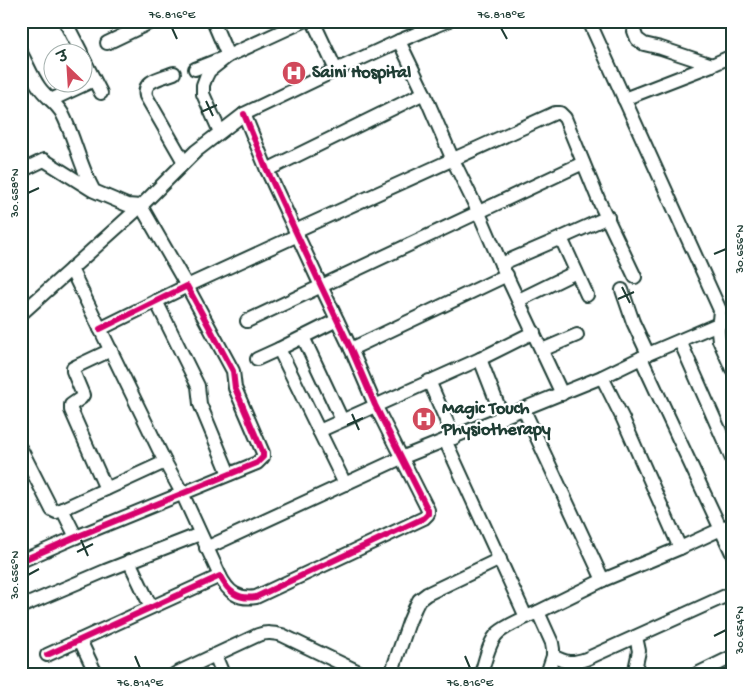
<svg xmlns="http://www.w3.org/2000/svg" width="753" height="695" font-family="'Gochi Hand','Playpen Sans Deva',sans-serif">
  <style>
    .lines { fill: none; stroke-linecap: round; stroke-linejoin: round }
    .minor-casing { stroke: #1f3d34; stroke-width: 16 }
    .minor { stroke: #fff; stroke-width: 12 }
    .cycleway-casing { stroke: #fff; stroke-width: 9 }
    .cycleway { stroke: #d6006c; stroke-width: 6 }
    .ticks { fill: none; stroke: #1f3d34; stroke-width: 2 }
    .labels { text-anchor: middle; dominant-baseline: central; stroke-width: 4.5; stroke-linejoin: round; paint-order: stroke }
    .poi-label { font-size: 18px; font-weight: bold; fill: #1f3d34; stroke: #fff; text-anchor: start }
    .neatline { fill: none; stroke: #1f3d34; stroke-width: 2 }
    .ticks-label { font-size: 12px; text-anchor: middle; fill: #1f3d34 }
  </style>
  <rect width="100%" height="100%" fill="#fff"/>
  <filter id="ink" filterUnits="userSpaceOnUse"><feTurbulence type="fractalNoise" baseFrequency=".02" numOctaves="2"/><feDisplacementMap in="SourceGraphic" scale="10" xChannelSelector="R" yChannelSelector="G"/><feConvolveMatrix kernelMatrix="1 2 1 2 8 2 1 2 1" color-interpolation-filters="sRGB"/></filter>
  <g filter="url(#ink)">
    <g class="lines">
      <g class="minor-casing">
        <g id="minor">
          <polyline points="65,21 81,52"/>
          <polyline points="313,21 336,70"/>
          <polyline points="589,21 720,310 718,331 719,340 732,369"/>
          <polyline points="636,21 634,31 637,39 644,44 661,48 712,65"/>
          <polyline points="21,22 23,21"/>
          <polyline points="399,41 424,93 453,160 479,213 501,264 562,394"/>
          <polyline points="107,43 153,21"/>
          <path d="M21,53C27,64 32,77 39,87C46,97 56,103 62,113C75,138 80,167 94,191L127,205L141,206L187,286L298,235"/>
          <polyline points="82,56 101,93"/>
          <polyline points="195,69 228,56 213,21"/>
          <path d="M174,73C162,78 142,80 146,96L184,162"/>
          <polyline points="624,99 712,65 732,56"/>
          <polyline points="51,100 94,80"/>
          <polyline points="220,132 203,94 203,85 206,77 209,71 228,56 304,21"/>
          <polyline points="267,170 424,93"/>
          <polyline points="21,171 44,160 92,190"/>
          <polyline points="295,231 555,113 560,113 565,118 599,201 635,277"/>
          <polyline points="561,238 587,295"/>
          <polyline points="501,264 561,238 608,217"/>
          <polyline points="71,269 165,462 182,493 220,576"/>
          <polyline points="622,290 633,322 648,354"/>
          <polyline points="519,300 576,272"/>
          <polyline points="156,301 198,386 200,404 229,474"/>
          <polyline points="21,314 141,206 196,151 244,114 336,70 399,41 447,21"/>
          <polyline points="337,320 279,349 345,484"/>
          <polyline points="247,321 583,163"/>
          <polyline points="303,337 342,420"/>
          <polyline points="680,341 732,459"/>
          <polyline points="351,349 507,275"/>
          <polyline points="542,350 577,335"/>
          <polyline points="641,358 732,553"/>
          <polyline points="257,359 279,349"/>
          <polyline points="480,359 503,418"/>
          <polyline points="602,377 623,419 680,548"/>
          <polyline points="429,381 454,438"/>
          <polyline points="524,410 603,580"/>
          <polyline points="319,431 480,359 534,332"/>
          <polyline points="445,440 526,617 538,612 552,643 553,649 553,656 547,674"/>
          <polyline points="21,449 52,510 56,512 165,462"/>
          <polyline points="106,489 71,410 71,405 81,398 83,395 73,371 73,368 77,366 111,350"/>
          <polyline points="62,509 76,537"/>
          <polyline points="206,548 401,458 602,377 641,358 648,354 732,318"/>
          <polyline points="21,561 76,537 257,463 263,457 263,453 235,388 233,371 187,286 100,329"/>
          <polyline points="129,561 151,607"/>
          <polyline points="23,606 105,571 200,534"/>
          <polyline points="538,612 603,580 680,548 732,524"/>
          <polyline points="80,640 96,674"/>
          <path d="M47,655L220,576C228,592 238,600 256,597L424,518L428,514V510L375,405L351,349L321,286L267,170L244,114"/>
          <path d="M215,655L258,635C267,632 273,633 282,635L363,674"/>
          <path d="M553,656C566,663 571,664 586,659L732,593"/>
          <polyline points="175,674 215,655 223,674"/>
          <polyline points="391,674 409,622 415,608 419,600 427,594 500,559"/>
          <path d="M481,674C485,662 489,641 498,633C506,626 517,622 526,617"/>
          <polyline points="634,674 639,651 636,637"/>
          <polyline points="697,674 732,657"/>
        </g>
      </g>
      <use href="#minor" class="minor"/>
      <g class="cycleway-casing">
        <g id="cycleway">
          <polyline points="21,561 76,537 257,463 263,457 263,453 235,388 233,371 187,286 100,329"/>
          <path d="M47,655L220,576C228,592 238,600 256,597L424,518L428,514V510L375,405L351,349L321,286L267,170L244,114"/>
        </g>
      </g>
      <use href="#cycleway" class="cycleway"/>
    </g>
  </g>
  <path class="ticks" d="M172,28L177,39M501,28L507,39M206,101L213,116M201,112L217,105M28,193L39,188M714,254L726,249M622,287L630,303M618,299L634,292M352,414L359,430M347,425L363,418M81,540L88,556M77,552L93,544M28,575L39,569M714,636L726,630M135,656L140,668M465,656L470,668"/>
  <defs>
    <g id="hospital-disc" transform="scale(1.25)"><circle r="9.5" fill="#d1495b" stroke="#fff"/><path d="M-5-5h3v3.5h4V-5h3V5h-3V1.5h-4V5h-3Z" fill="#fff"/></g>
  </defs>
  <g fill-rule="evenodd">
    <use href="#hospital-disc" x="294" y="73"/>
    <use href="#hospital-disc" x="424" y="419"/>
  </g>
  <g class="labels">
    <g class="poi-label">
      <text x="312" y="73">Saini Hospital</text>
      <text x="442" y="409">Magic Touch<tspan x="442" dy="21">Physiotherapy</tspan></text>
    </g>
  </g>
  <rect width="753" height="695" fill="none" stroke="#fff" stroke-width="55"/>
  <g transform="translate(68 68) rotate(335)"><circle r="24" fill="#ffffff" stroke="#a5b1ae"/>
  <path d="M0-4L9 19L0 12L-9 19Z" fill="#d1495b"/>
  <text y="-8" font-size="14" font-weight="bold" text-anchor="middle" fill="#1f3d34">उ</text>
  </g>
  <rect x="28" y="28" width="698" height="640" class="neatline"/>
  <g class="ticks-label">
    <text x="172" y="18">76.816°E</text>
    <text x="501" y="18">76.818°E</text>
    <text transform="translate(14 193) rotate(-90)" y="4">30.658°N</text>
    <text transform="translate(739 249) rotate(-90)" y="4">30.656°N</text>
    <text transform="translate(14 575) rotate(-90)" y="4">30.656°N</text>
    <text transform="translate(739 630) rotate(-90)" y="4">30.654°N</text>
    <text x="140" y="686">76.814°E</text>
    <text x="470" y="686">76.816°E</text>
  </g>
</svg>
